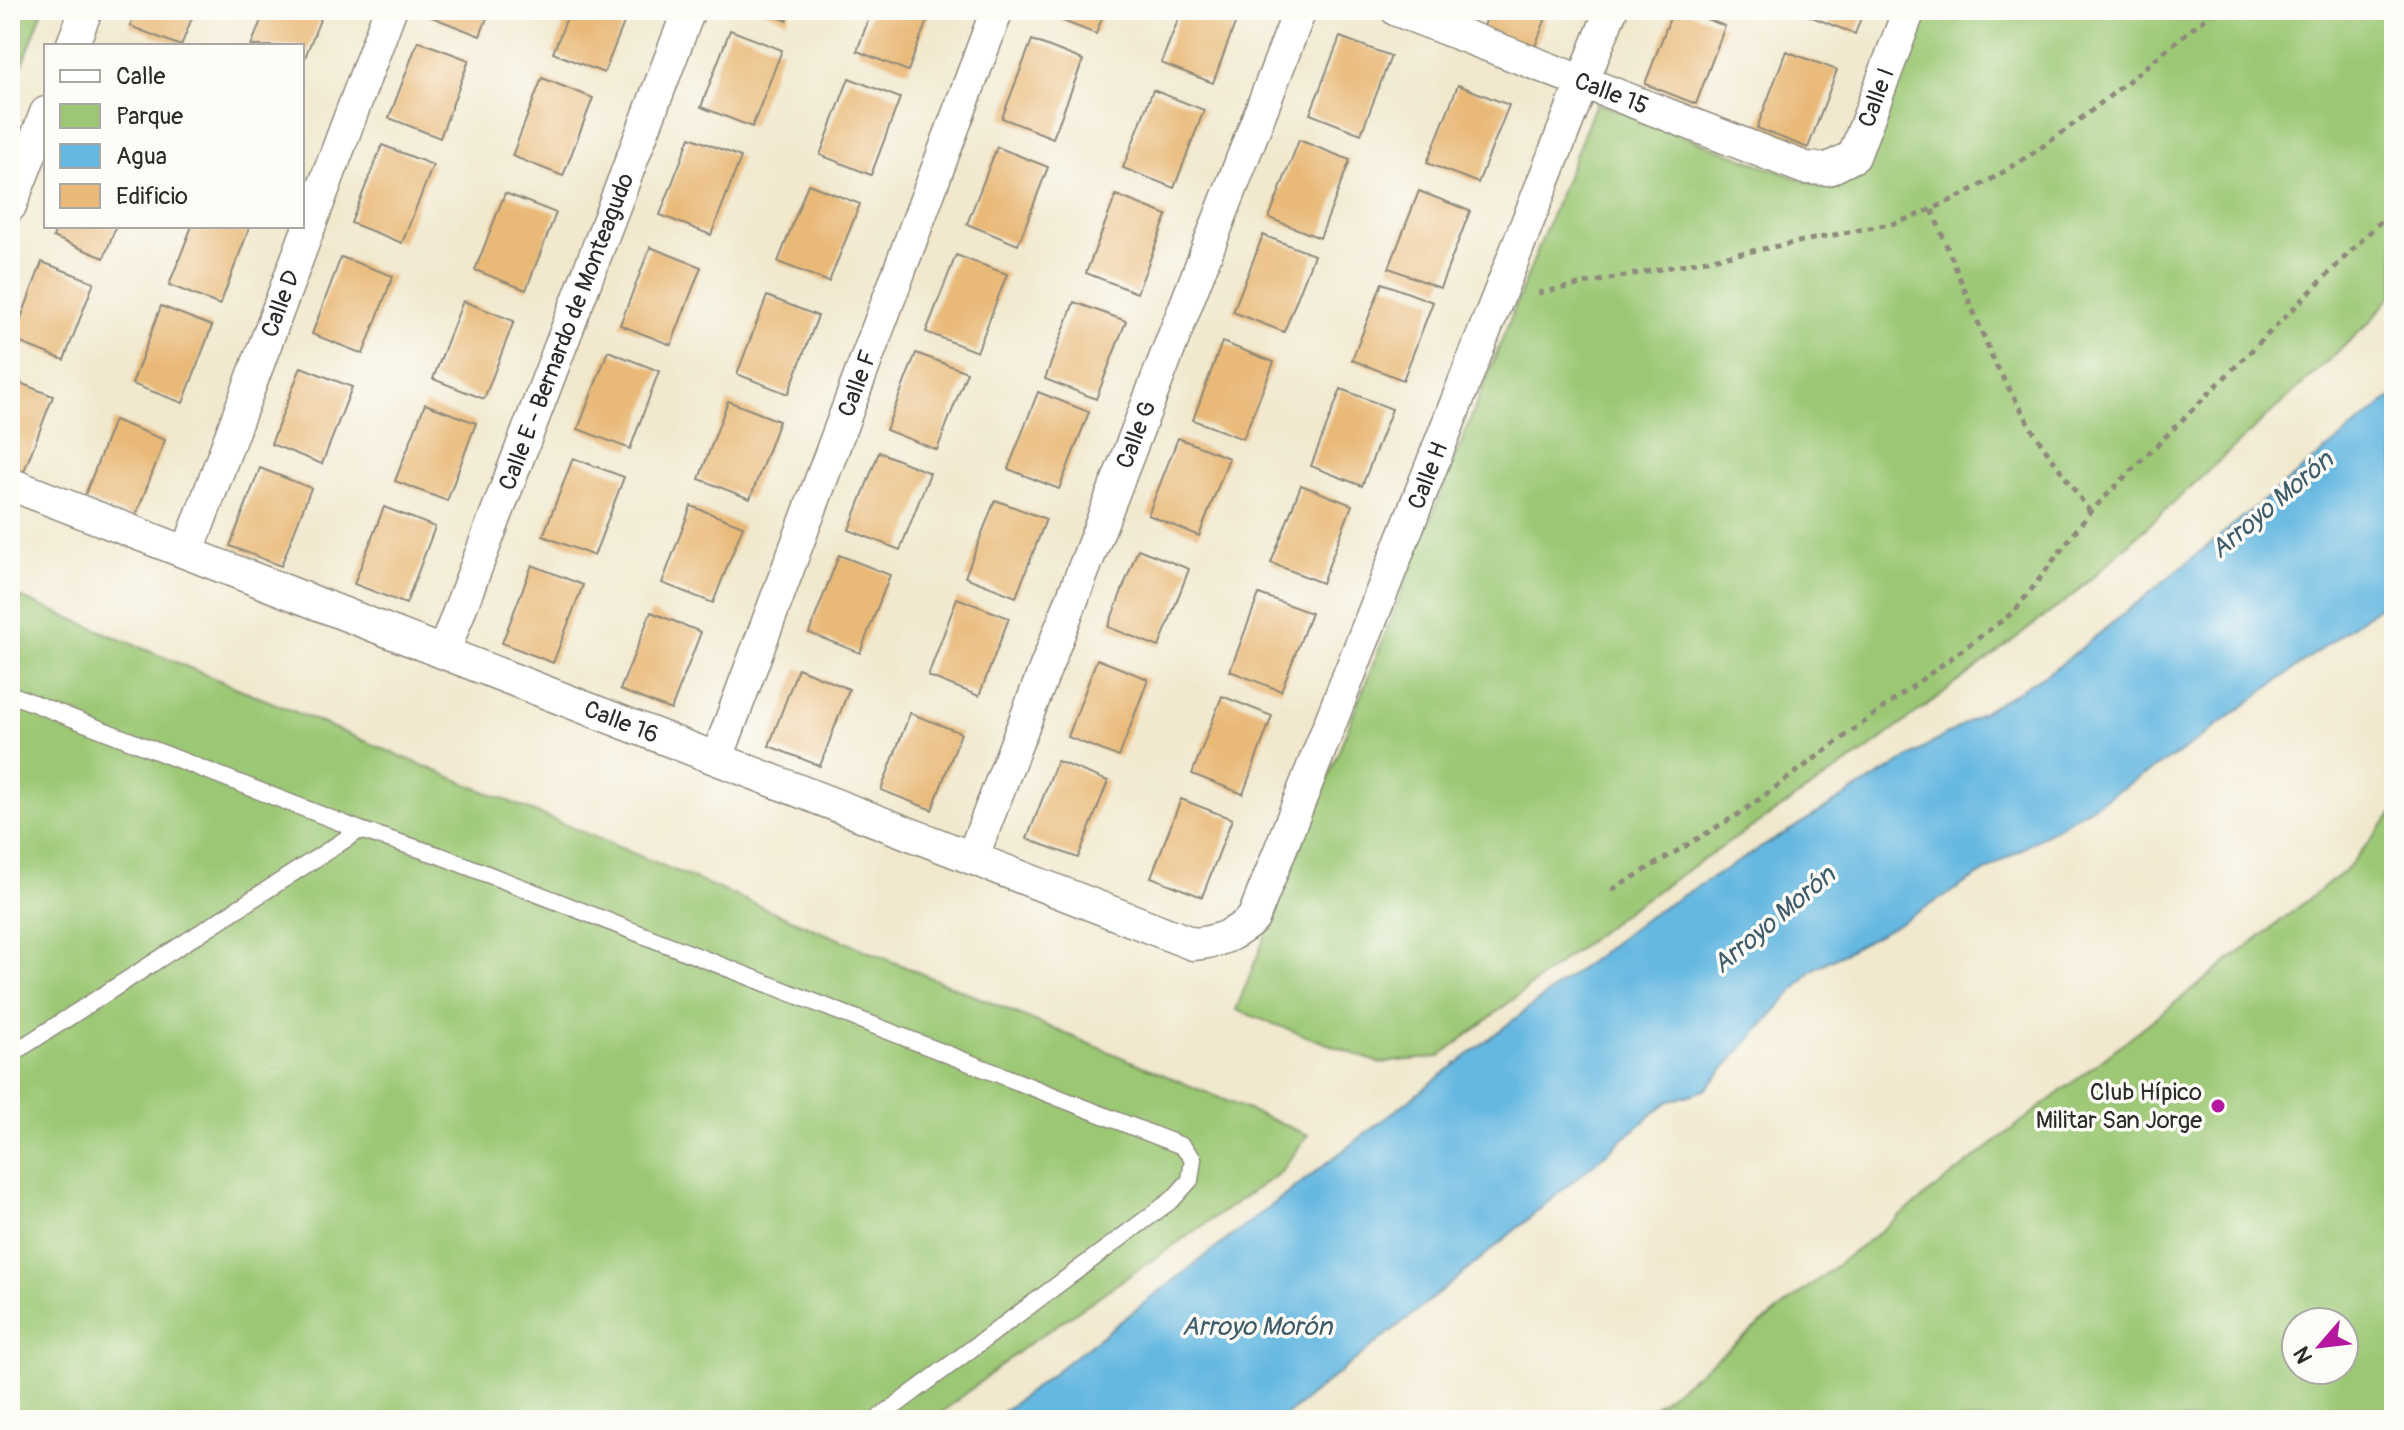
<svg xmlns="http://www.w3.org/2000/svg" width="2404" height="1430" font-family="Pangolin,sans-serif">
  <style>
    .green { fill: #9cc875; stroke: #647a50; stroke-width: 2; fill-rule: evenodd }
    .water { fill: #65b8e1; stroke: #487286; stroke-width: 2 }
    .building { fill: #e9b978 }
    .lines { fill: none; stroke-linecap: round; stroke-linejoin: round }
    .service-casing { stroke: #8e8a7c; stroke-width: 19 }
    .minor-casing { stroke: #8e8a7c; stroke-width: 35 }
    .path { stroke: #8e8a7c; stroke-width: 5; stroke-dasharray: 6 6; stroke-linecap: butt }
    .service { stroke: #fff; stroke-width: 16 }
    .minor { stroke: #fff; stroke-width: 32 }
    .poi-dot { fill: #b5179e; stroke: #fdfcf7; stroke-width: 3 }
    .labels { text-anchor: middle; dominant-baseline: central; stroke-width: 7; stroke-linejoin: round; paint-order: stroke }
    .street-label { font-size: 24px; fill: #2b2b2b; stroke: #fdfcf7 }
    .poi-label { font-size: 24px; fill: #2b2b2b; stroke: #fdfcf7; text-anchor: end }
    .water-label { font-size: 26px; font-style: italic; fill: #3f5c6b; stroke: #fdfcf7 }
  </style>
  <rect width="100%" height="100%" fill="#fdfcf7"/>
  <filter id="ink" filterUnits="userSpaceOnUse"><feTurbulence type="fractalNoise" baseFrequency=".0125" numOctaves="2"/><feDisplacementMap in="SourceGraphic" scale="16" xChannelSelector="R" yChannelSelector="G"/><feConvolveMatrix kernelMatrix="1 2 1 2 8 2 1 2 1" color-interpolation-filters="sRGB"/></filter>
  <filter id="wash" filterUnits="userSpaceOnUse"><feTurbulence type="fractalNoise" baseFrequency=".006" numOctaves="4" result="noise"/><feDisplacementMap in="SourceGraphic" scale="32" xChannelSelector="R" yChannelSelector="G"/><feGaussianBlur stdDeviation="1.8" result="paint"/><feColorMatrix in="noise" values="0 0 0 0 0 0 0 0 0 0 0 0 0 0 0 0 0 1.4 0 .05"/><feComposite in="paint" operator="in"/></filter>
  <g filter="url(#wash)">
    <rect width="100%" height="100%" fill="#f1e8ce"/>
    <g class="green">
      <polygon points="10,10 43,10 10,98"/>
      <polygon points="1924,10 2394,10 2394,292 2370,322 2072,596 1866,751 1628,910 1439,1057 1379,1063 1236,1010 1596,103 1823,188 1862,168"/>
      <polygon points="10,593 1308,1135 1281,1172 1023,1348 932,1420 10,1420"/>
      <path d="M2394,812V1420H1637L2345,871ZM2344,1322V1370H2296V1322Z"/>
    </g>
    <polygon class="water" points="2394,395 2394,593 2389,599 2180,753 1900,923 1812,970 1705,1090 1667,1102 1459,1277 1280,1420 992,1420 1649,916 2059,666"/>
    <g id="blocks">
      <g class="building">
        <polygon points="136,10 195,10 181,46 130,26"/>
        <polygon points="265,10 323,12 302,65 302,46 251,46"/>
        <polygon points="431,10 490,10 480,36 429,16"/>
        <polygon points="570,10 629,10 604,73 553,53"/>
        <polygon points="761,10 791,10 787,21"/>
        <polygon points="872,10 931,10 908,71 857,51"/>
        <polygon points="1046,10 1105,10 1096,34 1045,14"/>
        <polygon points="1182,10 1240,10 1213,83 1161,63"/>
        <polygon points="1490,10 1549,10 1534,49 1483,29"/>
        <polygon points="1673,10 1683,10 1725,26 1696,104 1645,84"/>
        <polygon points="1805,10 1864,10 1855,34 1804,14"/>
        <polygon points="730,30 782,50 752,127 701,107"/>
        <polygon points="1340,37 1391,56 1361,134 1310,114"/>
        <polygon points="1032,40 1083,60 1053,138 1002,118"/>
        <polygon points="418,41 469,60 440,138 389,118"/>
        <polygon points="1786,51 1837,70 1808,148 1757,128"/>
        <polygon points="542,78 593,98 563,176 512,156"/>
        <polygon points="849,78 900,98 871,175 820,155"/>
        <polygon points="1458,85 1509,105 1478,183 1427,163"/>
        <polygon points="1153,90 1204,110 1174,188 1123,168"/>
        <polygon points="690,137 741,157 711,235 660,215"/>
        <polygon points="1299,140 1350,160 1320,238 1269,218"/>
        <polygon points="382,145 433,165 402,243 351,223"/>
        <polygon points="997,147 1048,167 1018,245 967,224"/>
        <polygon points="808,184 860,204 829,282 778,262"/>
        <polygon points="1419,191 1470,211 1440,288 1389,268"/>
        <polygon points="505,193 556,213 526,290 475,270"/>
        <polygon points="1116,195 1167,215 1137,293 1086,273"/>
        <polygon points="57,226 116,226 104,258 53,237"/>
        <polygon points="192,226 250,226 220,305 169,285"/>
        <polygon points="1263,235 1314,255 1284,332 1233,312"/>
        <polygon points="650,247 701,267 671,345 620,325"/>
        <polygon points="956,255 1007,274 977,352 926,332"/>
        <polygon points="341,257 393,276 363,354 312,334"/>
        <polygon points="42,262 94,282 64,360 13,340"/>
        <polygon points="1382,283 1433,302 1403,380 1352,360"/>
        <polygon points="767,296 818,316 788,394 737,374"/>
        <polygon points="463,301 514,321 484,399 433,379"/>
        <polygon points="1074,302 1126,321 1096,399 1045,379"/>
        <polygon points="161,306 212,326 183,403 132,384"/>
        <polygon points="1222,342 1274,362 1243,439 1193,420"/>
        <polygon points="608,351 659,371 630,449 578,429"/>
        <polygon points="916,353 967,372 937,450 886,430"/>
        <polygon points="301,367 352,387 322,464 271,444"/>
        <polygon points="10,379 53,396 23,474 10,469"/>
        <polygon points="1341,389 1392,409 1362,486 1311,466"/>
        <polygon points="1038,392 1089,412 1059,489 1008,469"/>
        <polygon points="728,401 779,421 750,499 699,479"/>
        <polygon points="425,404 476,423 447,501 395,481"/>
        <polygon points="114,420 165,440 135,518 84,498"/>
        <polygon points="1178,438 1229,458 1199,536 1148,515"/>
        <polygon points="879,452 930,473 900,550 849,530"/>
        <polygon points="573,458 624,477 594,556 543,536"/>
        <polygon points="260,468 311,488 281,566 230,546"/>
        <polygon points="1301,485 1352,505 1322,583 1271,563"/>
        <polygon points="995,500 1046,519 1016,597 965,577"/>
        <polygon points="691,506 743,526 713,603 662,583"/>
        <polygon points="384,507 435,527 406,604 354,584"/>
        <polygon points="1138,549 1189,569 1159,647 1108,627"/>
        <polygon points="839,555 890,575 860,653 809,633"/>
        <polygon points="532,565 583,585 553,663 502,643"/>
        <polygon points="1259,594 1311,613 1281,691 1230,671"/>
        <polygon points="957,598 1009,618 979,696 928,676"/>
        <polygon points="651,612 701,632 671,710 620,690"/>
        <polygon points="1097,659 1148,679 1119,757 1068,737"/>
        <polygon points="798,668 849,689 820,766 769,746"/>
        <polygon points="1222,696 1272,716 1243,794 1192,774"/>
        <polygon points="910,713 961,733 932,810 881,790"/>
        <polygon points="1057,761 1108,781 1078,858 1027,839"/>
        <polygon points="1181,799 1232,819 1202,897 1151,877"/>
      </g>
    </g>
  </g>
  <g filter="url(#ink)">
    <use href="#blocks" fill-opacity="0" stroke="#8e8a7c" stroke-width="2"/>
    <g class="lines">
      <g class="service-casing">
        <g id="service">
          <polyline points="10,694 360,830 441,856 1182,1146 1193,1159 1190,1180 1173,1199 876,1420"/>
          <polyline points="10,1055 360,830"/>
        </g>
      </g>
      <g class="minor-casing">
        <g id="minor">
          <path id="s1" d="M1397,10L1805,168L1828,169L1854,156L1909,10"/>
          <polyline points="72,46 86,10"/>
          <polyline points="10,206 46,113"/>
          <path id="s2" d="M10,484L1193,944C1219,942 1234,935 1253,919L1611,10"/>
          <path id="s3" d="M188,551L390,10"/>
          <path id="s4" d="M444,651L689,10"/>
          <path id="s5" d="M717,758L997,10"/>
          <path id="s6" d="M972,858L1300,10"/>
        </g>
      </g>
      <g class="path">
        <polyline points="1932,210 1995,364 2035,434 2090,512"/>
        <path d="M1538,293L1895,223C2019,182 2115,90 2215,10"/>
        <polyline points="1612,890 1742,812 2015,611 2090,512 2394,208"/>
      </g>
      <use href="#service" class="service"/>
      <use href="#minor" class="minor"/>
    </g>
  </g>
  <circle class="poi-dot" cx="2218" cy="1106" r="8"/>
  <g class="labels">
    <g class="street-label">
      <text stroke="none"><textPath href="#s1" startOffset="230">Calle 15</textPath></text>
      <text stroke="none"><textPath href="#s1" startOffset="552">Calle I</textPath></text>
      <text stroke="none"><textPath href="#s3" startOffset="264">Calle D</textPath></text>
      <text stroke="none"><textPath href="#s4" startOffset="342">Calle E - Bernardo de Monteagudo</textPath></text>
      <text stroke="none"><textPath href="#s5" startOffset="400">Calle F</textPath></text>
      <text stroke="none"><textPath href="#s6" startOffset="454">Calle G</textPath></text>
      <text stroke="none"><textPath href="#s2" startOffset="1812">Calle H</textPath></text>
      <text stroke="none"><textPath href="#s2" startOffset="656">Calle 16</textPath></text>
    </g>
    <g class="poi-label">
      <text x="2202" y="1092">Club Hípico<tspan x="2202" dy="28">Militar San Jorge</tspan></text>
    </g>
    <g class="water-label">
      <text transform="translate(2272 505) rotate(-40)">Arroyo Morón</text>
      <text transform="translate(1774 920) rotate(-40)">Arroyo Morón</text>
      <text x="1257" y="1327">Arroyo Morón</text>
    </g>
  </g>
  <rect width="2404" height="1430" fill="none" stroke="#fdfcf7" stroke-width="40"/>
  <rect x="44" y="44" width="260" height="184" fill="#fdfcf7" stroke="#a9a8a5" stroke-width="2"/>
  <rect x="60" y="70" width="40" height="12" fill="#ffffff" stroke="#a9a8a5" stroke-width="2"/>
  <text x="116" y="84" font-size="24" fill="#2b2b2b">Calle</text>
  <rect x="60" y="104" width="40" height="24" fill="#9cc875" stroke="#a9a8a5" stroke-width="2"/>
  <text x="116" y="124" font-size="24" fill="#2b2b2b">Parque</text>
  <rect x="60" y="144" width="40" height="24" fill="#65b8e1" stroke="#a9a8a5" stroke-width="2"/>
  <text x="116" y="164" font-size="24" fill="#2b2b2b">Agua</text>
  <rect x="60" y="184" width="40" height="24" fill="#e9b978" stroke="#a9a8a5" stroke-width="2"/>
  <text x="116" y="204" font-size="24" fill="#2b2b2b">Edificio</text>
  <g transform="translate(2320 1346) rotate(242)"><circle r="38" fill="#fdfcf7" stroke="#a9a8a5" stroke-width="2"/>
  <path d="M0-6L14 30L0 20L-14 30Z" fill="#b5179e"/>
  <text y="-12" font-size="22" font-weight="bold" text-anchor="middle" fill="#2b2b2b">N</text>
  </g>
</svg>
